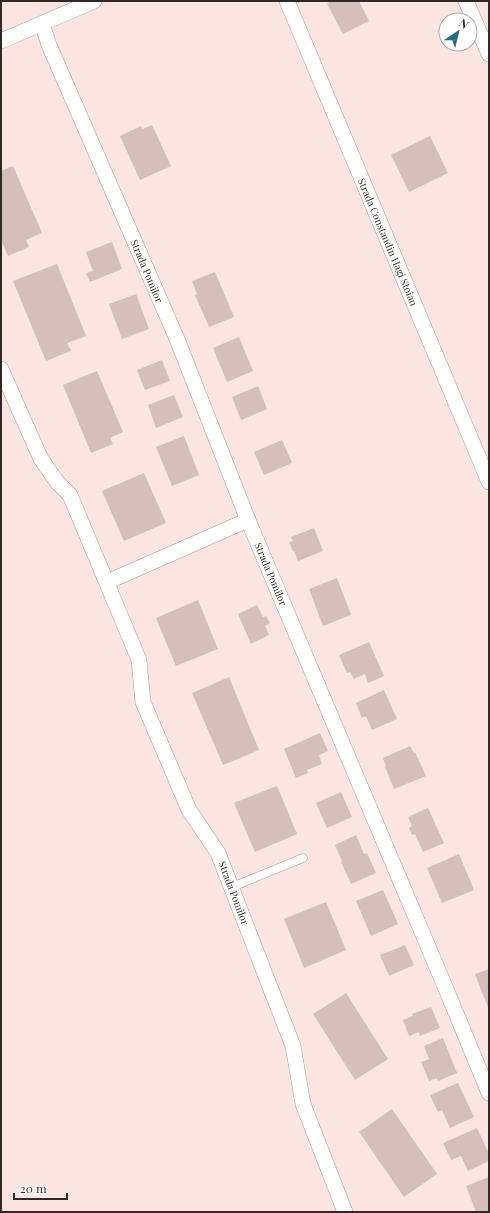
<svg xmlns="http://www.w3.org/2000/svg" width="490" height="1213" font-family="'Playfair Display',serif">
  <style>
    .building { fill: #d4bfba }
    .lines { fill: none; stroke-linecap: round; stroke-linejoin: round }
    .lane-casing { stroke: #a99691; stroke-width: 9 }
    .street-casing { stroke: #a99691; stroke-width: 16 }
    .lane { stroke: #fff; stroke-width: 8 }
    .street { stroke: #fff; stroke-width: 15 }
    .labels { text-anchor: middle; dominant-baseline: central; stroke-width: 3; stroke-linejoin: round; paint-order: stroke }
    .street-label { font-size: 10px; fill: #302826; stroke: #fff }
  </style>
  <rect width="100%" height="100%" fill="#fae5e0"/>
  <g class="building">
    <polygon points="332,1 359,1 369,21 343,34 327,4"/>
    <polygon points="152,125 171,166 140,180 120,136 141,126 142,129"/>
    <polygon points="430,136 448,173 409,192 391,155"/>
    <polygon points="13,166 42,233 26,240 29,247 8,256 1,240 1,171"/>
    <polygon points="112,242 122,269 90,282 86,273 93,271 86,252"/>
    <polygon points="57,264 86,336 67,343 71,351 46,361 13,281"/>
    <polygon points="215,272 234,317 209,327 195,295 197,294 192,281"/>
    <polygon points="136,294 149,329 122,339 109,304"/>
    <polygon points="239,337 253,371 227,382 213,348"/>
    <polygon points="162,360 170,381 145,390 137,370"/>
    <polygon points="97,371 123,432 110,438 113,444 91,453 63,385"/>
    <polygon points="258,386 267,409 241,420 232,397"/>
    <polygon points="174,395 183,417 156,428 148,405"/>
    <polygon points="184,436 199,475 172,486 156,447"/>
    <polygon points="282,440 292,463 264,475 254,452"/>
    <polygon points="144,473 166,523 124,541 102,491"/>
    <polygon points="314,528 323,551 298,561 294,551 293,551 289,542 293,541 291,537"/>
    <polygon points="337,578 351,615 323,626 309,589"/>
    <polygon points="198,600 218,649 176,666 156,618"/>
    <polygon points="257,605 263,617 266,616 270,623 265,626 269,635 251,644 238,614"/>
    <polygon points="369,642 384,676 368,683 365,674 354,679 350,672 347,673 339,655"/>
    <polygon points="229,677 259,750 223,765 192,693"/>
    <polygon points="384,690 397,719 372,730 366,716 362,718 356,703"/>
    <polygon points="320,733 328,751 319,755 322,764 307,770 308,773 296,778 284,749"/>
    <polygon points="410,746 414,753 415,752 426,776 394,789 385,767 386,766 383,758"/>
    <polygon points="277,786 297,834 255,852 234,803"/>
    <polygon points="341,792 352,817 327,828 316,803"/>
    <polygon points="428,808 444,843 423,852 415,834 412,835 409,828 412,826 408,817"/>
    <polygon points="356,835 364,854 367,853 376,873 351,884 341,862 342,861 335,845"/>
    <polygon points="459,854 474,890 442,903 427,868"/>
    <polygon points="383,890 398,924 371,936 356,901"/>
    <polygon points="326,902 346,950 304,968 284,919"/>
    <polygon points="405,945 414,965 389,976 380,955"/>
    <polygon points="489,969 489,1010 475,974"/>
    <polygon points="346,993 388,1059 355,1080 313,1014"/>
    <polygon points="431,1007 440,1028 420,1036 419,1032 409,1036 403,1020 413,1016 412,1014"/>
    <polygon points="443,1038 457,1073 438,1081 437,1078 429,1081 421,1062 429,1059 424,1046"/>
    <polygon points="458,1083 474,1117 450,1128 442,1110 438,1112 430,1095"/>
    <polygon points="392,1109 437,1174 404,1197 359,1132"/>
    <polygon points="477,1128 489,1154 489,1161 468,1171 461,1156 451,1160 443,1143"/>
    <polygon points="489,1177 489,1211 476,1212 466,1186"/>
  </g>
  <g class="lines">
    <g class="lane-casing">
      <polyline id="lane" points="232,887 303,858"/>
    </g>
    <g class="street-casing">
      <g id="street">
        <polyline points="287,1 489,482"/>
        <polyline points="466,1 489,54"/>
        <polyline points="42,24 49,45 177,339 248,520 446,989 489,1093"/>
        <polyline points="1,41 94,1"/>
        <polyline points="1,369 41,459 57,482 70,495 139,660 143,702 189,810 218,853 293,1046 303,1104 345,1212"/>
        <polyline points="107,582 248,520"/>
      </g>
    </g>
    <use href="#lane" class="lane"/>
    <use href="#street" class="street"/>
  </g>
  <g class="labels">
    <g class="street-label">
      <text transform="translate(388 242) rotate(67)">Strada Constandin Hagi Stoian</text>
      <text transform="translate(147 271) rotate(67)">Strada Pomilor</text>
      <text transform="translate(271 574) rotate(67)">Strada Pomilor</text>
      <text transform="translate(234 893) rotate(69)">Strada Pomilor</text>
    </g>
  </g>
  <rect width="490" height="1213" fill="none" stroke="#302826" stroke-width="4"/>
  <g transform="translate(458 32) rotate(35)"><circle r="19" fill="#ffffff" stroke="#aca9a8"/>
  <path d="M0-3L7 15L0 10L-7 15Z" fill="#2a6c7e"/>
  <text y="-6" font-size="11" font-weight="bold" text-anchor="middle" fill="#302826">N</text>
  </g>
  <path d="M14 1193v6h53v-6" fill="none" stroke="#302826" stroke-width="2"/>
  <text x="20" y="1193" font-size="12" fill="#302826" stroke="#ffffff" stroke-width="3" paint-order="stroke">20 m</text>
</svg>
